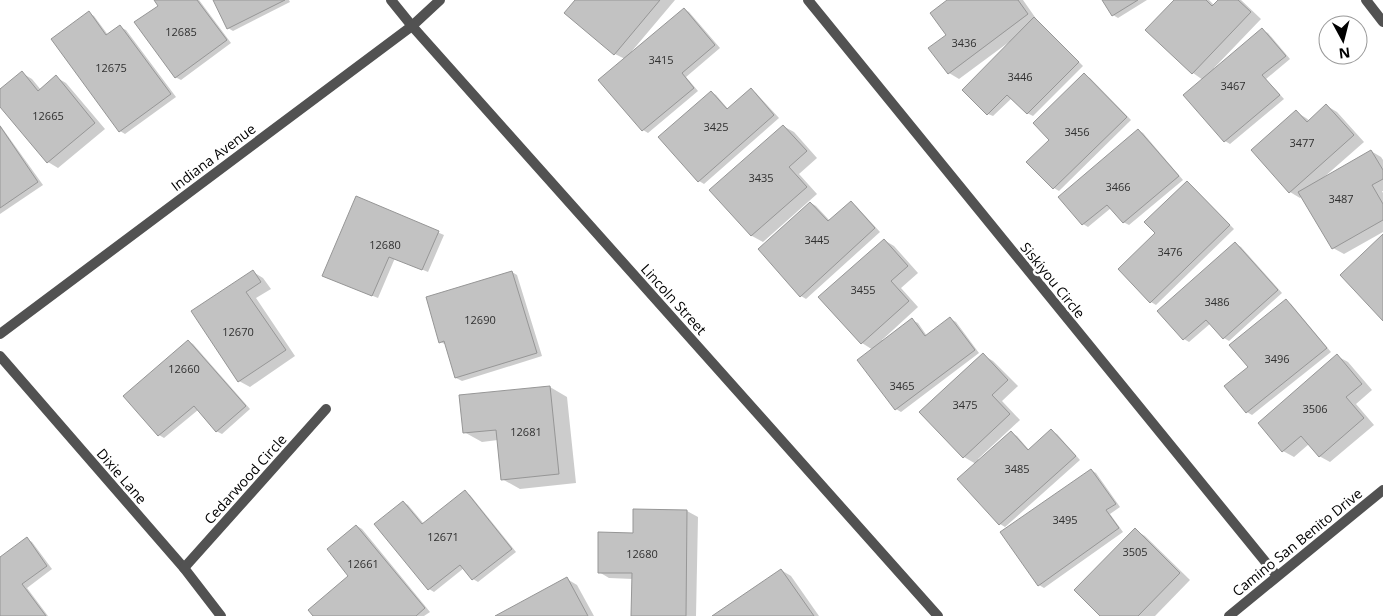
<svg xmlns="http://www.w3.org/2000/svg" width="1383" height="616" font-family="'Open Sans',sans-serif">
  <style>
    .shadow { fill: #0003 }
    .building { fill: #c2c2c2; stroke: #969696 }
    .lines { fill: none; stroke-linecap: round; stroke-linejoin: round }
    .minor { stroke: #525252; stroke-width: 10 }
    .tertiary { stroke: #525252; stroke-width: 10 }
    .labels { text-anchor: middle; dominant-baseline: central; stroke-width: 5; stroke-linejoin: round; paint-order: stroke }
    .number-label { font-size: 11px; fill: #303030 }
    .street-label { font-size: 14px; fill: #000; stroke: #fff }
  </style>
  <rect width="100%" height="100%" fill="#fff"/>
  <g class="shadow">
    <polygon points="155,0 199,0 231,43 181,80 175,77 160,6"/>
    <polygon points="214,0 289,0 290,2 233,31 228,28"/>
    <polygon points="577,0 675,0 632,51 633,52 684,9 689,12 720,48 686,77 698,91 648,133 643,130 625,59 615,54"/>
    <polygon points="949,0 1023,0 1037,20 1083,66 1033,116 1027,113 1012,98 993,116 988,114 1010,43 1009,42 959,79 949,73 948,35"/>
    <polygon points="1104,0 1147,0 1118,18 1113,15"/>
    <polygon points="1176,0 1209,0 1215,6 1220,0 1241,0 1261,19 1214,68 1215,70 1262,30 1268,33 1290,59 1266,79 1284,99 1230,144 1225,141 1203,80 1193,73 1147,30"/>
    <polygon points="89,13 94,16 108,35 120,27 126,30 176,97 125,134 120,131"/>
    <polygon points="22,73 32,79 41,90 56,77 66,83 105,129 58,168 48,162 0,105 0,91"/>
    <polygon points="1084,75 1090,78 1131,120 1059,191 1054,188 1051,140"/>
    <polygon points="751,90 756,93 779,118 704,184 699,181 711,92 716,95 728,109"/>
    <polygon points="1327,106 1337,112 1364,142 1323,178 1323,179 1371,151 1381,157 1383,160 1383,191 1382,191 1383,193 1383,232 1344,254 1333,248 1302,196 1300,198 1290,192 1296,112 1306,118 1310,121"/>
    <polygon points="0,125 43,185 0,214"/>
    <polygon points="783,126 794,132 817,158 799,174 817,194 763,242 752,236 711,190"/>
    <polygon points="1138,130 1143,133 1183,180 1129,225 1123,222 1111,208 1088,227 1083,224 1059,197"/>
    <polygon points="1187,183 1192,186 1234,229 1156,305 1151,302 1157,234"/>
    <polygon points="356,197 444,235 428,272 395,258 378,298 328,278"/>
    <polygon points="811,203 816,206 830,221 851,203 856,206 880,232 806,299 801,296"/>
    <polygon points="884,240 894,246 918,273 901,288 918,307 882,340 883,342 912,320 918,323 927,336 951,319 956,322 979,353 901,412 896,409 873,350 862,343"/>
    <polygon points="1236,244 1241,247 1282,293 1229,341 1224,338 1211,323 1189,342 1184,339"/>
    <polygon points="253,272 263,278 271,289 256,298 295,356 250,387 239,381 193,312"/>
    <polygon points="512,272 517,275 542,356 462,381 456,378 447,345 440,342"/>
    <polygon points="1286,301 1291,304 1331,352 1252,415 1247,412 1250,367"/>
    <polygon points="188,341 193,344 250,409 222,434 216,431 198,410 164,438 159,435 125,396"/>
    <polygon points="983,355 993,361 1018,386 1002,401 1020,420 978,459 980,461 1011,433 1017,436 1029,450 1051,431 1057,434 1080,460 1005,527 1000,524 959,479 976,464 964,457"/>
    <polygon points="1337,356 1348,362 1372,390 1356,404 1374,425 1330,462 1319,456 1309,444 1294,457 1283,451"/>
    <polygon points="550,387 567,397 576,483 520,489 502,479 498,440 482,442 464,432"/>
    <polygon points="1091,470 1096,473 1120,507 1110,514 1123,532 1044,588 1039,585"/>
    <polygon points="465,492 470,495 516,552 478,582 473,579 464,568 434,592 429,589 403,502 408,505 424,524"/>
    <polygon points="634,511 687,511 698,517 696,616 632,616 633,579 609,578 599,572 634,534"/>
    <polygon points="357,526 362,529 430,612 424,616 315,616 350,576"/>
    <polygon points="1135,530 1145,536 1190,580 1155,616 1102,616"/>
    <polygon points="27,539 32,542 52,569 27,588 48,616 0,616 0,558"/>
    <polygon points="781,570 791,576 819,616 715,616"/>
    <polygon points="567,579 577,585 594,616 497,616"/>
  </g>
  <g class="building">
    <polygon points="154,0 197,0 227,40 175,78 134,22 158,6"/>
    <polygon points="213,0 285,0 227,29"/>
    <polygon points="575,0 660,0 614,55 564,13"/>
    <polygon points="947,0 1018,0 1028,14 948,74 928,48 946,35 930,13"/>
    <polygon points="1102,0 1138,0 1112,16"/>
    <polygon points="1174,0 1206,0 1212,6 1218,0 1238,0 1251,12 1192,74 1145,30"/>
    <polygon points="684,8 715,45 682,73 694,88 642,131 598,80"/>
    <polygon points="89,11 106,35 120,25 171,94 119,132 51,39"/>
    <polygon points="1034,17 1079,62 1027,114 1007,95 987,115 962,90"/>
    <polygon points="1262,28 1286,56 1262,75 1280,95 1224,142 1183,95"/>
    <polygon points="22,71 38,91 56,75 95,123 47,163 0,107 0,89"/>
    <polygon points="1084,73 1127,117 1053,189 1026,162 1049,140 1033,123"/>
    <polygon points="751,88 774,115 698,182 658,137 711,91 727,109"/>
    <polygon points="1326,104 1354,135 1289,193 1251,150 1296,110 1307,122"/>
    <polygon points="783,125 807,151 789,167 807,187 751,236 709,190"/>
    <polygon points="0,126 38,182 0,208"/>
    <polygon points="1138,129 1179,176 1123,223 1107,205 1082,225 1058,197"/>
    <polygon points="1371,150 1383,170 1383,179 1372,185 1383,204 1383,220 1332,249 1298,192"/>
    <polygon points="1187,181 1230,225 1150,303 1118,269 1155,233 1144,222"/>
    <polygon points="356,196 439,231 422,270 389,257 372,296 322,276"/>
    <polygon points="851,201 875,228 800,297 758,249 810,202 828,221"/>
    <polygon points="1383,234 1383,321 1340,275"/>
    <polygon points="884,239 908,266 891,281 909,301 861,344 818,297"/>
    <polygon points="1235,242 1278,290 1223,339 1206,320 1183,340 1157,311"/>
    <polygon points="253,270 261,282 246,292 286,350 238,382 191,311"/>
    <polygon points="512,271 537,353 455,378 444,341 439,343 426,297"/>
    <polygon points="1286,299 1327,348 1246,413 1224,386 1248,367 1229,345"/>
    <polygon points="950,317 975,350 895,410 857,360 912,318 925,336"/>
    <polygon points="188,340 246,406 216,432 194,406 158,436 123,396"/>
    <polygon points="983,353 1008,380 992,395 1010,414 963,458 919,412"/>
    <polygon points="1337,354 1362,384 1346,397 1364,418 1319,457 1301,436 1282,452 1258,423"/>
    <polygon points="550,386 559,474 501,480 496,430 463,433 459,395"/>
    <polygon points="1051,429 1076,456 999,525 957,479 1011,431 1028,450"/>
    <polygon points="1091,469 1116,504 1106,510 1119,528 1038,586 1000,532"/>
    <polygon points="465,490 512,549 472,580 460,565 428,590 374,524 403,501 422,524"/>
    <polygon points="633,509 687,510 686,616 631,616 632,573 598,573 598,532 633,533"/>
    <polygon points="356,525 425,608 416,616 313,616 308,610 348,576 327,549"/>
    <polygon points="1135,528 1180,573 1138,616 1100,616 1074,590"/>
    <polygon points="27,537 47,566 22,584 46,616 0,616 0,557"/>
    <polygon points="781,569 814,616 712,616"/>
    <polygon points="567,577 588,616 495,616"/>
  </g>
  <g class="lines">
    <g class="minor">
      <polyline points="391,0 412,26 938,616"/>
      <polyline points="808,0 1277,576"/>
      <polyline points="1366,0 1383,22"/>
      <polyline points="0,356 184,568 221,616"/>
      <polyline points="184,568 326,409"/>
      <polyline points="1229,616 1383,490"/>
    </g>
    <polyline class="tertiary" points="0,334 412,26 440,0"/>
  </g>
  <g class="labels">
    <g class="number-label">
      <text x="181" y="31">12685</text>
      <text x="964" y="42">3436</text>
      <text x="661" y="59">3415</text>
      <text x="111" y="67">12675</text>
      <text x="1020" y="76">3446</text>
      <text x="1233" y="85">3467</text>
      <text x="48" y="115">12665</text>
      <text x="716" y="126">3425</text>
      <text x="1077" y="131">3456</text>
      <text x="1302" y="142">3477</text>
      <text x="761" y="177">3435</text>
      <text x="1118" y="186">3466</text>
      <text x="1341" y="198">3487</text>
      <text x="817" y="239">3445</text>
      <text x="385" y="244">12680</text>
      <text x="1170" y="251">3476</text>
      <text x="863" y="289">3455</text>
      <text x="1217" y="301">3486</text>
      <text x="480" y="319">12690</text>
      <text x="238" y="331">12670</text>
      <text x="1277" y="358">3496</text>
      <text x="184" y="368">12660</text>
      <text x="902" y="385">3465</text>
      <text x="965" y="404">3475</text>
      <text x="1315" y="408">3506</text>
      <text x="526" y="431">12681</text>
      <text x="1017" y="468">3485</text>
      <text x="1065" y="519">3495</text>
      <text x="443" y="536">12671</text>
      <text x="1135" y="551">3505</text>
      <text x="642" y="553">12680</text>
      <text x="363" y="563">12661</text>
    </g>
    <g class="street-label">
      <text transform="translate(213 157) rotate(-37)">Indiana Avenue</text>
      <text transform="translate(1053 280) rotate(51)">Siskiyou Circle</text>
      <text transform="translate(674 299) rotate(48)">Lincoln Street</text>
      <text transform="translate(122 476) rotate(49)">Dixie Lane</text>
      <text transform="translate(245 479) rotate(-48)">Cedarwood Circle</text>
      <text transform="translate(1297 542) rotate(-39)">Camino San Benito Drive</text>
    </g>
  </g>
  <g transform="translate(1343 40) rotate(173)"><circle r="24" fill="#ffffff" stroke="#999999"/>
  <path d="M0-4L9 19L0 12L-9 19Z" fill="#000000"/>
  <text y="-8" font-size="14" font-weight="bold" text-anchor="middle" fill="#000000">N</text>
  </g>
</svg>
